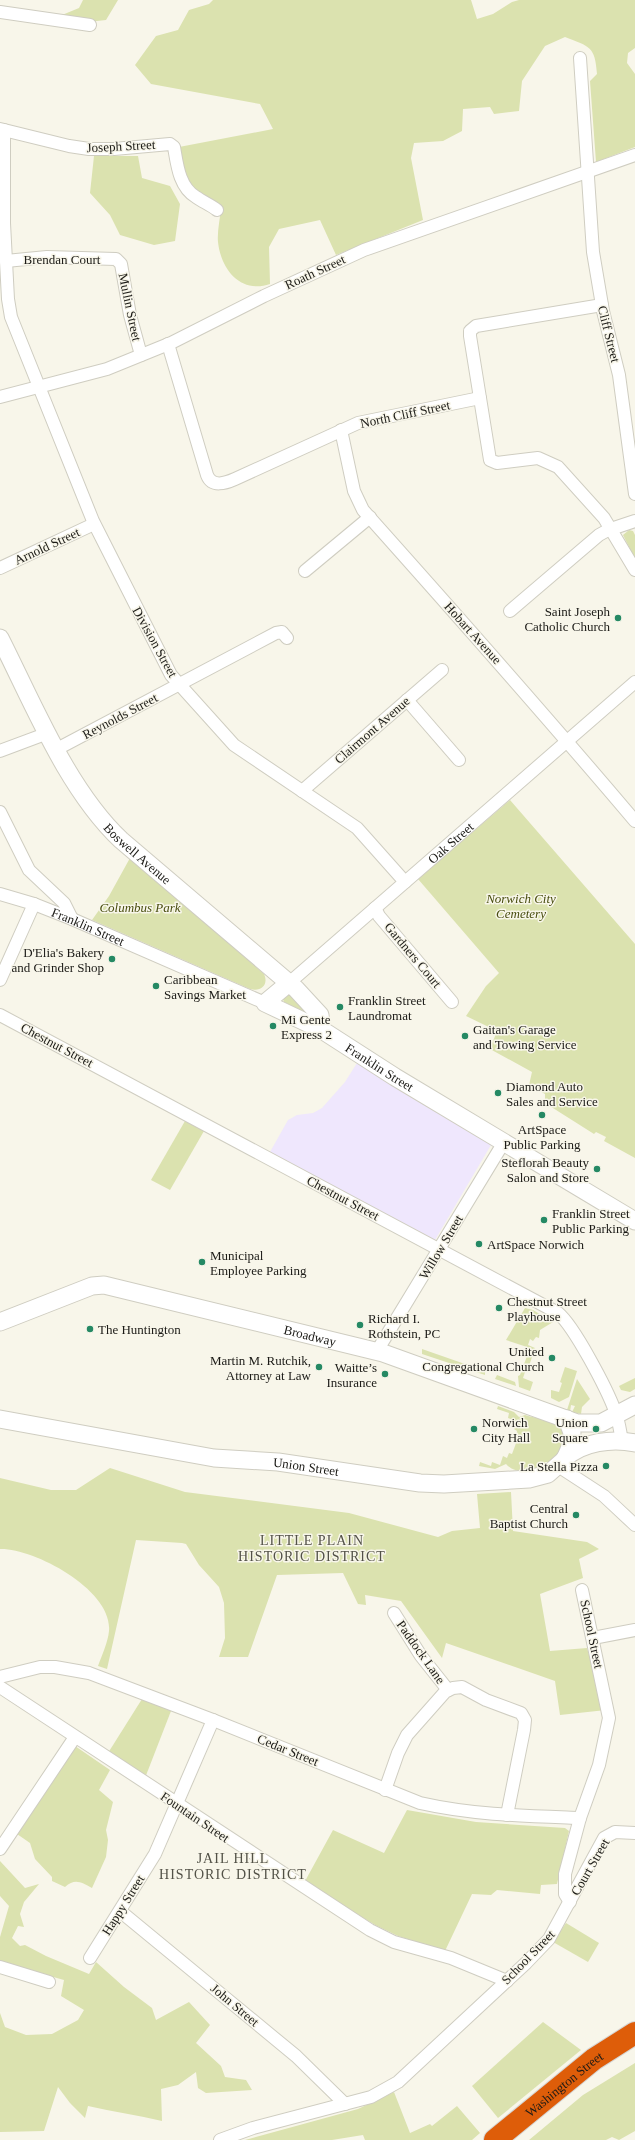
<svg xmlns="http://www.w3.org/2000/svg" width="635" height="2140" font-family="'Times New Roman',serif">
  <style>
    .industrial { fill: #efe7fd }
    .green { fill: #dbe2af }
    .lines { fill: none; stroke-linecap: round; stroke-linejoin: round }
    .street-casing { stroke: #cfcdc1; stroke-width: 14 }
    .secondary-casing { stroke: #cfcdc1; stroke-width: 19 }
    .highway-casing { stroke: #d6d6d5; stroke-width: 24 }
    .street { stroke: #fff; stroke-width: 12 }
    .secondary { stroke: #fff; stroke-width: 17 }
    .highway { stroke: #de5d09; stroke-width: 22 }
    .poi-dot { fill: #258964; stroke: #f8f6ea; stroke-width: 1.5 }
    .labels { text-anchor: middle; dominant-baseline: central; stroke-width: 3; stroke-linejoin: round; paint-order: stroke }
    .street-label { font-size: 13px; fill: #1b1a16; stroke: #f8f6ea }
    .poi-label { font-size: 13px; fill: #1b1a16; stroke: #f8f6ea; text-anchor: start }
    .park-label { font-size: 13px; font-style: italic; fill: #484d0e; stroke: #f8f6ea }
    .neighbourhood-label { font-size: 14px; letter-spacing: 1px; fill: #525147; stroke: #f8f6ea }
  </style>
  <rect width="100%" height="100%" fill="#f8f6ea"/>
  <polygon class="industrial" points="357,1063 491,1145 435,1240 270,1152 288,1120 297,1115 313,1113 322,1108 345,1082"/>
  <g class="green">
    <polygon points="83,0 118,0 106,20 88,22 62,15 79,8"/>
    <path d="M213,0H471L477,19L493,14L512,2L519,0H635V48L628,53L627,63L635,74V147L596,162L590,81L597,74C595,46 590,47 565,37L545,46L522,81L519,111L494,114L490,107L463,109L462,131L443,141L414,143L411,158L423,220L336,255L320,220L279,229L269,247L270,284C241,294 221,270 218,242C217,232 220,219 221,208C214,199 207,198 198,193C182,185 182,163 179,147L273,129L260,104L151,84L135,65L156,36L178,30L189,10L209,4Z"/>
    <polygon points="94,156 138,156 142,178 170,186 180,204 175,241 154,245 120,235 110,215 90,193"/>
    <polygon points="629,530 633,531 635,535 635,559 623,535"/>
    <polygon points="510,800 635,944 635,1158 604,1141 606,1137 596,1132 594,1134 545,1103 545,1094 529,1085 532,1072 490,1049 497,1031 466,1016 486,986 499,973 418,879"/>
    <path d="M130,858L264,974C269,985 261,992 250,989L92,920L109,896Z"/>
    <polygon points="289,991 307,1013 284,1002 283,999"/>
    <polygon points="185,1121 204,1131 170,1190 151,1180"/>
    <polygon points="525,1308 533,1310 553,1322 540,1330 539,1338 536,1337 533,1341 530,1339 528,1345 535,1348 528,1369 526,1369 523,1378 533,1382 530,1391 519,1387 518,1376 520,1375 530,1348 506,1340"/>
    <polygon points="422,1349 485,1371 485,1375 422,1354"/>
    <polygon points="565,1367 577,1371 569,1397 559,1402 551,1398 551,1390 559,1392 562,1383 560,1382"/>
    <polygon points="497,1375 515,1382 516,1386 495,1379"/>
    <polygon points="635,1378 635,1389 630,1392 621,1390 619,1386"/>
    <polygon points="577,1379 590,1399 582,1407 581,1414 572,1412 575,1406 571,1405 570,1412 567,1410"/>
    <path d="M498,1406L514,1412L519,1417L525,1415C535,1418 552,1421 560,1428C580,1447 528,1488 506,1464L495,1469L479,1466L480,1462L491,1466L492,1462L500,1465L503,1456L507,1458L509,1453L512,1454C514,1449 516,1443 518,1437L516,1436L517,1431L514,1429L516,1421L508,1418L509,1413L497,1409Z"/>
    <path d="M110,1468L185,1492L349,1513L438,1537L452,1531L480,1528L477,1494L511,1492L513,1531L587,1542L599,1549L579,1559L583,1578L540,1594L550,1651L587,1648L606,1710L560,1715L555,1681L446,1643L442,1658L401,1601L365,1595L366,1605L358,1604L343,1573L277,1575L248,1657H219L225,1638L224,1603L219,1587L199,1565L186,1544L182,1543L136,1540L107,1669L98,1666C102,1655 108,1642 109,1631C113,1590 34,1548 0,1549V1478L51,1490H76Z"/>
    <polygon points="142,1699 171,1711 145,1778 108,1753"/>
    <path d="M75,1746L110,1770L99,1790L113,1802L106,1830L108,1840L106,1857L92,1888C81,1882 75,1878 65,1887L52,1881V1877L35,1859L30,1843L17,1834Z"/>
    <polygon points="407,1810 476,1822 565,1828 569,1831 557,1884 541,1885 540,1894 497,1890 491,1895 472,1894 445,1951 398,1936 377,1926 304,1883 333,1830 384,1853"/>
    <path d="M0,1861L25,1888L39,1884L24,1902L20,1914L24,1927L18,1926L12,1938L20,1946L25,1945L46,1956L89,1974L96,1962L124,1987L152,2008L156,2020L189,2002L210,2025L196,2043L221,2066L225,2077L246,2080L252,2090L206,2093L198,2088L196,2072L178,2085L161,2089L162,2121C138,2115 113,2112 88,2106L85,2118L70,2103L58,2087L44,2131L0,2132V2013L5,2027L26,2035L52,2034L78,2020L84,2010L61,1996L64,1980L0,1962V1937L9,1906L0,1896Z"/>
    <polygon points="566,1923 599,1943 588,1962 553,1942"/>
    <polygon points="543,2022 581,2050 498,2118 472,2086"/>
    <polygon points="635,2063 635,2131 619,2140 612,2137 606,2140 529,2140 583,2095"/>
    <polygon points="394,2092 410,2133 430,2124 432,2126 457,2106 480,2133 472,2140 365,2140 363,2135 332,2140 245,2140 358,2109"/>
  </g>
  <g class="lines">
    <g class="street-casing">
      <g id="street">
        <polyline points="0,12 90,25"/>
        <polyline points="580,58 593,252 603,311 619,375 635,494"/>
        <path d="M0,129L69,146L89,149H114L170,144L174,147C177,164 179,187 196,197C203,202 211,205 217,210"/>
        <polyline points="4,130 4,223 8,299 11,317 93,521 171,675 234,745 357,828 405,882"/>
        <polyline points="6,261 47,257 116,259 121,264 130,315 141,355"/>
        <polyline points="602,305 476,326 470,331 470,336 490,460 497,463 538,458 558,467 604,518 635,570"/>
        <path d="M168,344L207,475C212,488 226,483 235,479L358,423L480,398"/>
        <polyline points="0,397 107,369 171,343 264,296 364,250 635,155"/>
        <path d="M341,430L354,491L363,510C455,613 546,716 635,821"/>
        <polyline points="0,568 94,524"/>
        <polyline points="305,571 370,517"/>
        <polyline points="510,611 599,535 608,530 635,521"/>
        <polyline points="407,700 459,760"/>
        <polyline points="57,749 276,633 282,632 287,638"/>
        <polyline points="0,751 48,733"/>
        <polyline points="302,791 442,670"/>
        <polyline points="0,812 29,870 64,903 72,919"/>
        <path id="s1" d="M0,894L34,904L72,919L265,1003"/>
        <polyline points="375,908 379,916 452,1002"/>
        <polyline points="0,980 34,904"/>
        <path id="s2" d="M289,983L635,682"/>
        <path d="M0,1015L558,1313C574,1326 607,1389 615,1411C619,1421 620,1431 622,1441"/>
        <polyline points="377,1351 504,1142"/>
        <polyline points="558,1466 604,1496 635,1525"/>
        <polyline points="394,1613 421,1656 448,1690"/>
        <polyline points="593,1638 635,1630"/>
        <path d="M0,1677L40,1667H55L89,1673L213,1720L420,1803C473,1815 526,1816 580,1818"/>
        <polyline points="0,1687 370,1930 394,1942 451,1958 507,1981"/>
        <polyline points="385,1790 398,1753 407,1735 445,1692 453,1688 462,1687 486,1700 521,1713 525,1720 524,1730 507,1815"/>
        <polyline points="0,1849 75,1737"/>
        <polyline points="570,1902 565,1894 565,1874 580,1818 599,1765 609,1718 582,1590"/>
        <polyline points="120,1911 296,2056 345,2104"/>
        <polyline points="90,1958 155,1854 213,1720"/>
        <polyline points="0,1967 49,1982"/>
        <polyline points="220,2140 253,2128 371,2097 398,2082 526,1963 549,1939 604,1838 615,1832 635,1833"/>
      </g>
    </g>
    <g class="secondary-casing">
      <g id="secondary">
        <path id="s3" d="M0,638C33,703 67,789 121,840L296,989L320,1015L322,1030"/>
        <path id="s4" d="M289,983L265,1003L322,1030L395,1077L635,1221"/>
        <path id="s5" d="M0,1322L92,1286L104,1285L383,1353L577,1423H601L635,1405"/>
        <path id="s6" d="M0,1419L214,1458L278,1462L420,1483L444,1484L529,1479L548,1474L565,1459L571,1445L572,1433L567,1419"/>
        <path d="M565,1458C583,1442 612,1438 635,1443"/>
      </g>
    </g>
    <g class="highway-casing">
      <g id="highway">
        <path id="s7" d="M495,2140L594,2059L635,2033"/>
      </g>
    </g>
    <use href="#street" class="street"/>
    <use href="#secondary" class="secondary"/>
    <use href="#highway" class="highway"/>
  </g>
  <g class="poi-dot">
    <circle cx="618" cy="618" r="4"/>
    <circle cx="112" cy="959" r="4"/>
    <circle cx="156" cy="986" r="4"/>
    <circle cx="340" cy="1007" r="4"/>
    <circle cx="273" cy="1026" r="4"/>
    <circle cx="465" cy="1036" r="4"/>
    <circle cx="498" cy="1093" r="4"/>
    <circle cx="542" cy="1115" r="4"/>
    <circle cx="597" cy="1169" r="4"/>
    <circle cx="544" cy="1220" r="4"/>
    <circle cx="479" cy="1244" r="4"/>
    <circle cx="202" cy="1262" r="4"/>
    <circle cx="499" cy="1308" r="4"/>
    <circle cx="360" cy="1325" r="4"/>
    <circle cx="90" cy="1329" r="4"/>
    <circle cx="552" cy="1358" r="4"/>
    <circle cx="319" cy="1367" r="4"/>
    <circle cx="385" cy="1374" r="4"/>
    <circle cx="474" cy="1429" r="4"/>
    <circle cx="596" cy="1429" r="4"/>
    <circle cx="606" cy="1466" r="4"/>
    <circle cx="576" cy="1515" r="4"/>
  </g>
  <g class="labels">
    <g class="street-label">
      <text transform="translate(121 146) rotate(-3)">Joseph Street</text>
      <text x="62" y="259">Brendan Court</text>
      <text transform="translate(315 272) rotate(-25)">Roath Street</text>
      <text transform="translate(130 307) rotate(78)">Mullin Street</text>
      <text transform="translate(609 334) rotate(76)">Cliff Street</text>
      <text transform="translate(405 414) rotate(-12)">North Cliff Street</text>
      <text transform="translate(47 546) rotate(-25)">Arnold Street</text>
      <text transform="translate(473 633) rotate(48)">Hobart Avenue</text>
      <text transform="translate(155 642) rotate(61)">Division Street</text>
      <text transform="translate(120 716) rotate(-28)">Reynolds Street</text>
      <text transform="translate(372 730) rotate(-41)">Clairmont Avenue</text>
      <text stroke="none"><textPath href="#s2" startOffset="214">Oak Street</textPath></text>
      <text stroke="none"><textPath href="#s3" startOffset="258">Boswell Avenue</textPath></text>
      <text stroke="none"><textPath href="#s1" startOffset="94">Franklin Street</textPath></text>
      <text transform="translate(413 955) rotate(50)">Gardners Court</text>
      <text transform="translate(57 1045) rotate(28)">Chestnut Street</text>
      <text stroke="none"><textPath href="#s4" startOffset="163">Franklin Street</textPath></text>
      <text transform="translate(343 1198) rotate(28)">Chestnut Street</text>
      <text transform="translate(441 1247) rotate(-59)">Willow Street</text>
      <text stroke="none"><textPath href="#s5" startOffset="323">Broadway</textPath></text>
      <text stroke="none"><textPath href="#s6" startOffset="310">Union Street</textPath></text>
      <text transform="translate(592 1634) rotate(78)">School Street</text>
      <text transform="translate(421 1652) rotate(55)">Paddock Lane</text>
      <text transform="translate(288 1750) rotate(22)">Cedar Street</text>
      <text transform="translate(195 1817) rotate(34)">Fountain Street</text>
      <text transform="translate(590 1867) rotate(-60)">Court Street</text>
      <text transform="translate(123 1905) rotate(-58)">Happy Street</text>
      <text transform="translate(528 1957) rotate(-46)">School Street</text>
      <text transform="translate(235 2005) rotate(40)">John Street</text>
      <text stroke="none"><textPath href="#s7" startOffset="89">Washington Street</textPath></text>
    </g>
    <g class="poi-label">
      <text x="610" y="611" text-anchor="end">Saint Joseph<tspan x="610" dy="15">Catholic Church</tspan></text>
      <text x="104" y="952" text-anchor="end">D'Elia's Bakery<tspan x="104" dy="15">and Grinder Shop</tspan></text>
      <text x="164" y="979">Caribbean<tspan x="164" dy="15">Savings Market</tspan></text>
      <text x="348" y="1000">Franklin Street<tspan x="348" dy="15">Laundromat</tspan></text>
      <text x="281" y="1019">Mi Gente<tspan x="281" dy="15">Express 2</tspan></text>
      <text x="473" y="1029">Gaitan's Garage<tspan x="473" dy="15">and Towing Service</tspan></text>
      <text x="506" y="1086">Diamond Auto<tspan x="506" dy="15">Sales and Service</tspan></text>
      <text x="542" y="1129" text-anchor="middle">ArtSpace<tspan x="542" dy="15">Public Parking</tspan></text>
      <text x="589" y="1162" text-anchor="end">Steflorah Beauty<tspan x="589" dy="15">Salon and Store</tspan></text>
      <text x="552" y="1213">Franklin Street<tspan x="552" dy="15">Public Parking</tspan></text>
      <text x="487" y="1244">ArtSpace Norwich</text>
      <text x="210" y="1255">Municipal<tspan x="210" dy="15">Employee Parking</tspan></text>
      <text x="507" y="1301">Chestnut Street<tspan x="507" dy="15">Playhouse</tspan></text>
      <text x="368" y="1318">Richard I.<tspan x="368" dy="15">Rothstein, PC</tspan></text>
      <text x="98" y="1329">The Huntington</text>
      <text x="544" y="1351" text-anchor="end">United<tspan x="544" dy="15">Congregational Church</tspan></text>
      <text x="311" y="1360" text-anchor="end">Martin M. Rutchik,<tspan x="311" dy="15">Attorney at Law</tspan></text>
      <text x="377" y="1367" text-anchor="end">Waitte’s<tspan x="377" dy="15">Insurance</tspan></text>
      <text x="482" y="1422">Norwich<tspan x="482" dy="15">City Hall</tspan></text>
      <text x="588" y="1422" text-anchor="end">Union<tspan x="588" dy="15">Square</tspan></text>
      <text x="598" y="1466" text-anchor="end">La Stella Pizza</text>
      <text x="568" y="1508" text-anchor="end">Central<tspan x="568" dy="15">Baptist Church</tspan></text>
    </g>
    <g class="park-label">
      <text x="521" y="898">Norwich City<tspan x="521" dy="15">Cemetery</tspan></text>
      <text x="140" y="907">Columbus Park</text>
    </g>
    <g class="neighbourhood-label">
      <text x="312" y="1540">LITTLE PLAIN<tspan x="312" dy="16">HISTORIC DISTRICT</tspan></text>
      <text x="233" y="1858">JAIL HILL<tspan x="233" dy="16">HISTORIC DISTRICT</tspan></text>
    </g>
  </g>
</svg>
